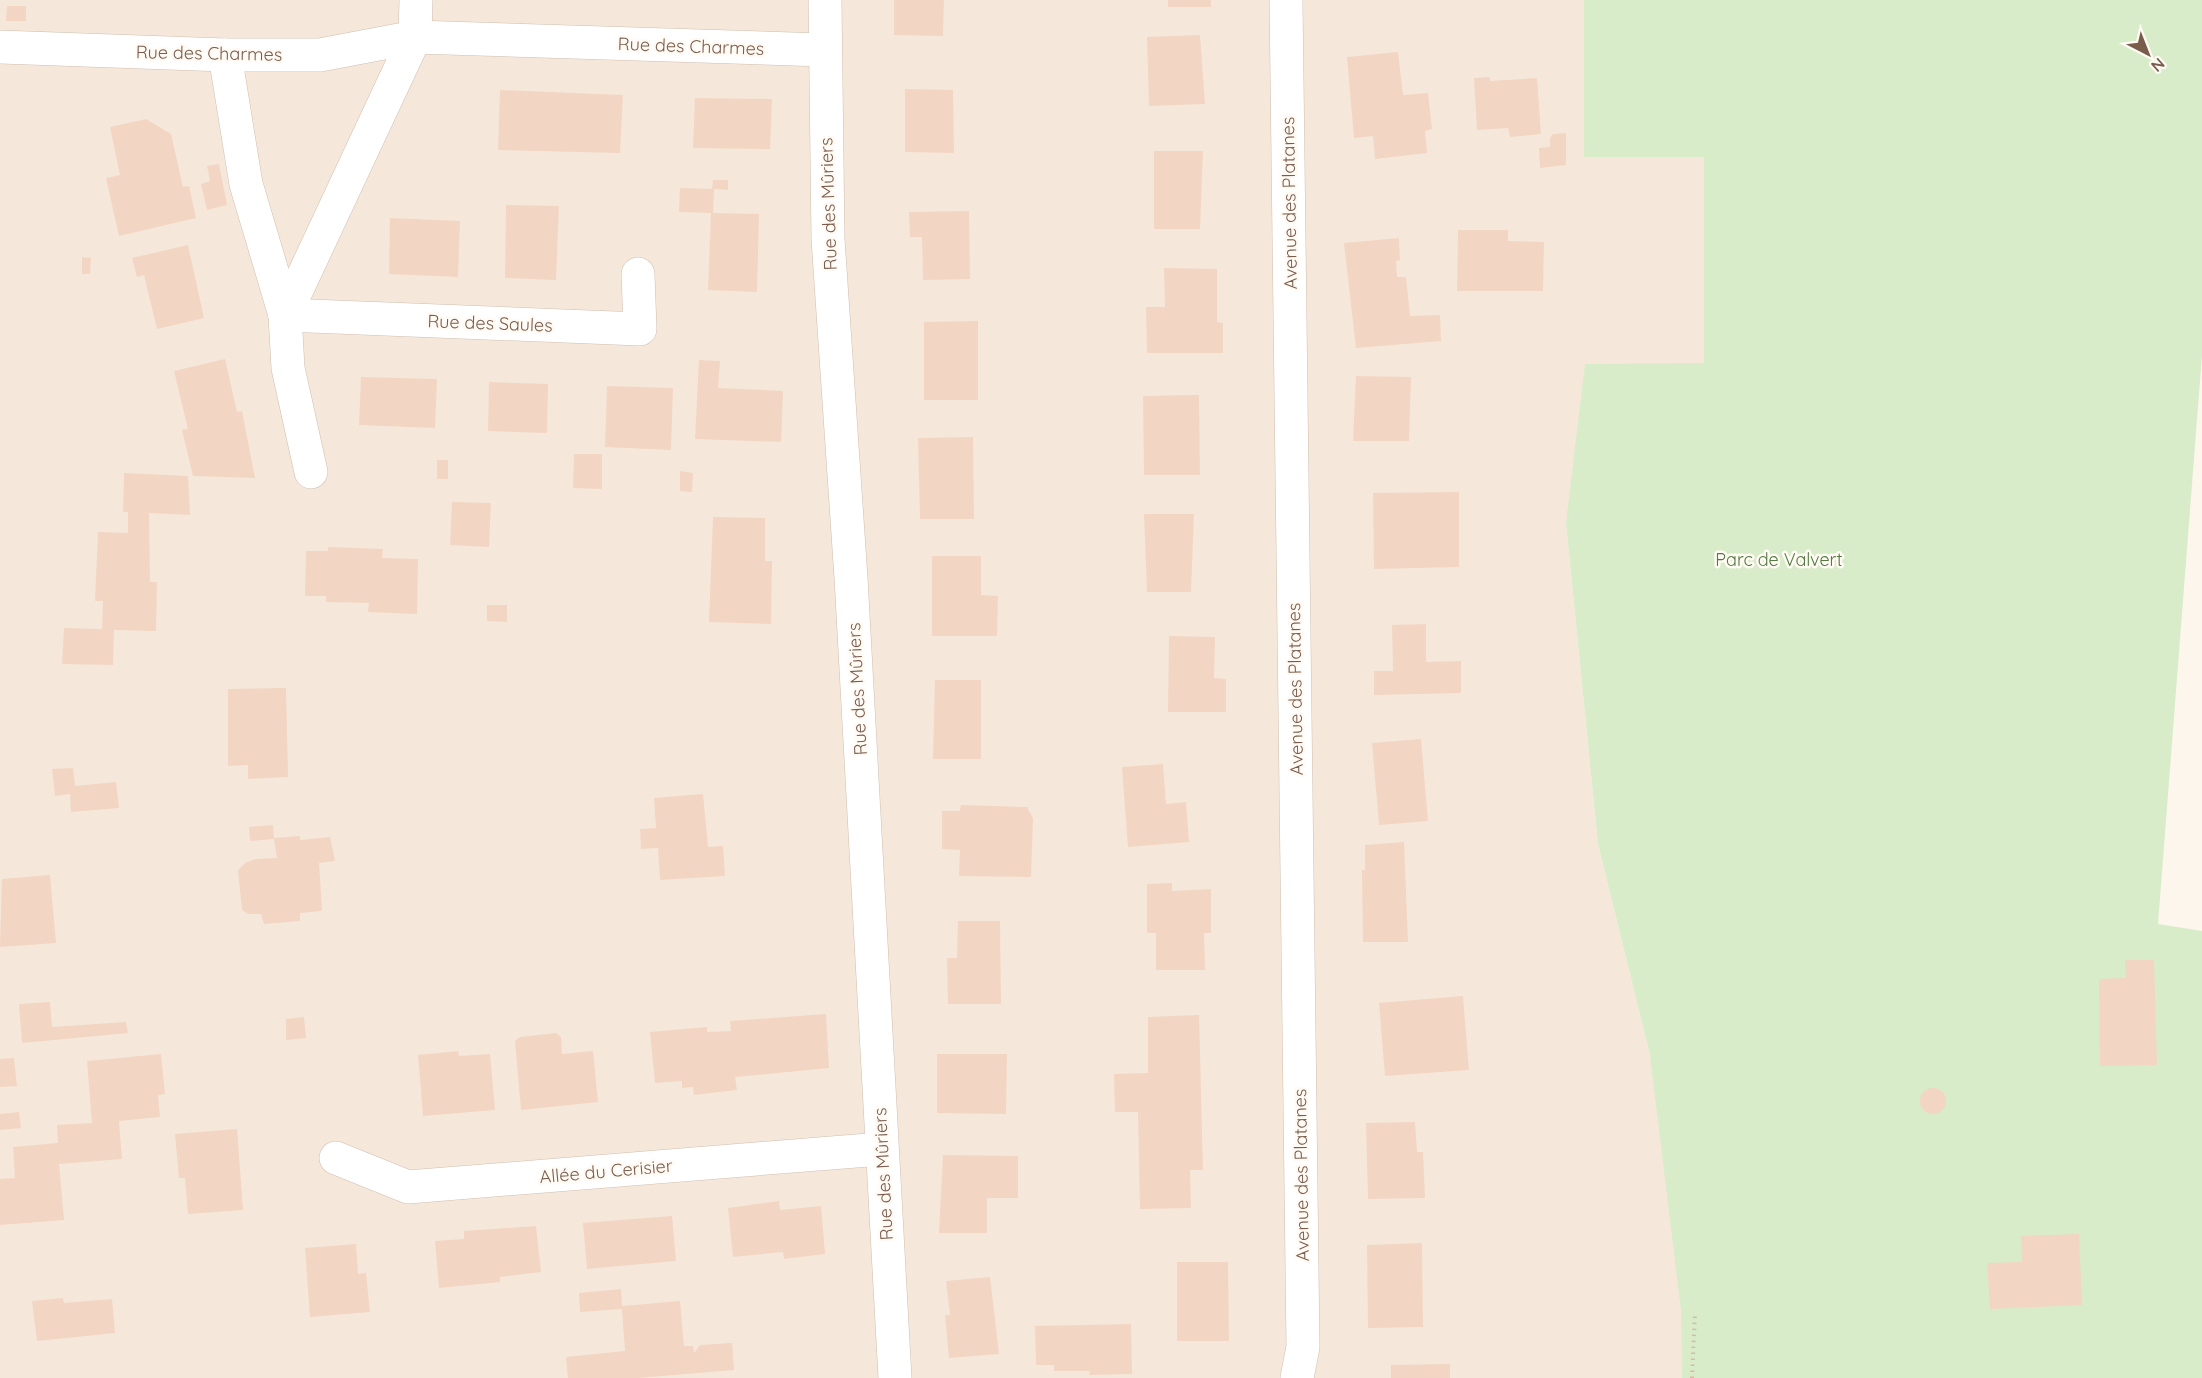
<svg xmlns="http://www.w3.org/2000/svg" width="2202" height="1378" font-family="Quicksand,sans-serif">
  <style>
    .residential { fill: #f5e8da }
    .green { fill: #d8ecc9 }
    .building { fill: #f3d5c3 }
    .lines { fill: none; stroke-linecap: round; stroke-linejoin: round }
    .street-casing { stroke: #d1beb0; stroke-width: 34 }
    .path { stroke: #d9b8a5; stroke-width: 4; stroke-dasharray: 1.5 4.5; stroke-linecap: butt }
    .street { stroke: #fff; stroke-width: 33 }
    .labels { text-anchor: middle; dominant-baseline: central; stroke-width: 5; stroke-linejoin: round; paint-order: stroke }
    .street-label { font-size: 18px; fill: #7a5c4d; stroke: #fffaf3 }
    .park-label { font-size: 18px; fill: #537a41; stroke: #fffaf3 }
  </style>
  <rect width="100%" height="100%" fill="#fdf6ec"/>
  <polygon class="residential" points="0,0 1584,0 1584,157 1704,157 1704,364 1566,523 1598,844 1650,1055 1765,1378 0,1378"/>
  <polygon class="green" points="1584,0 2202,0 2202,355 2158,924 2202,931 2202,1378 1682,1378 1681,1311 1650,1055 1598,844 1566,523 1585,364 1704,363 1704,157 1584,157"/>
  <g class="building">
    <polygon points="894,0 944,0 943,36 894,35"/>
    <rect x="1168" y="0" width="43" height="7"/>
    <polygon points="7,6 26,6 26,21 6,21"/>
    <polygon points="1200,35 1205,104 1149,106 1147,37"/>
    <polygon points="1398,52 1403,95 1428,93 1432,129 1425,131 1427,153 1375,159 1373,136 1354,138 1347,57"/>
    <polygon points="1490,77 1490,81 1537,78 1541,134 1510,137 1508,128 1477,130 1474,78"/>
    <polygon points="905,89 953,90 954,153 905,152"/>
    <polygon points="500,90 623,95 620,153 498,150"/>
    <polygon points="695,98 772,99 770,149 693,148"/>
    <polygon points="146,119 171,134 183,187 189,186 196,218 119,236 106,178 120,175 110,127"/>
    <polygon points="1566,133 1566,165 1540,168 1539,148 1550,147 1550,138 1553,134"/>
    <polygon points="1154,151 1203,151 1200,229 1154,229"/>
    <polygon points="219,164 227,205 207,210 201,184 210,181 207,166"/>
    <polygon points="713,180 728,180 728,190 714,189 713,213 759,214 757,292 708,290 711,213 679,212 680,188 712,189"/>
    <polygon points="506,205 559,206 556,280 505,278"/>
    <polygon points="969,211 970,279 923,280 922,237 910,237 909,212"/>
    <polygon points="390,218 460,221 458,277 389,274"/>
    <polygon points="1458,230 1508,230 1508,241 1544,242 1543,291 1457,291"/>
    <polygon points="1399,238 1400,260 1396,261 1397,277 1406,277 1410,316 1440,315 1441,341 1356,348 1344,243"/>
    <polygon points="188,245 204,318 157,329 144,275 137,277 132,258"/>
    <polygon points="82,257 91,258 90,274 82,274"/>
    <polygon points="1164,268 1217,269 1217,322 1223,323 1223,353 1147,353 1146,307 1165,307"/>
    <polygon points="978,321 978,400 924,400 924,322"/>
    <polygon points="225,359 237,412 242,411 255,478 193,476 182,430 188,429 174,371"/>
    <polygon points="699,360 720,361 718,388 783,391 781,442 695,439"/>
    <polygon points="1356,376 1411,377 1409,441 1353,441"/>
    <polygon points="361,377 437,379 435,428 359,425"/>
    <polygon points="489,382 548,384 547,433 488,431"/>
    <polygon points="607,386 673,388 671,450 605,447"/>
    <polygon points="1192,395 1199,395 1200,475 1144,475 1143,396"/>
    <polygon points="973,437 974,519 920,519 918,438"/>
    <polygon points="574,454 602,454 602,489 573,488"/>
    <rect x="437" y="460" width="11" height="19"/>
    <polygon points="680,471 693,473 692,492 680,491"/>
    <polygon points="124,473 188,476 190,515 149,513 150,582 157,582 156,631 114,630 113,665 62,664 64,628 102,629 103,601 95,601 98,532 128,533 128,512 123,512"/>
    <polygon points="1459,492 1459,567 1374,569 1373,493"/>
    <polygon points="452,502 491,503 489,547 450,545"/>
    <polygon points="1144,514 1194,514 1191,592 1147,592"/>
    <polygon points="713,517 765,518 765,561 772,561 771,624 709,622"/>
    <polygon points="328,547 383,549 382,558 418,559 417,614 368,612 369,603 326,602 326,596 305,596 306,551 328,551"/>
    <polygon points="932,556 981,556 981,595 998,596 997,636 932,636"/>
    <polygon points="487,605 507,605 507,622 487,621"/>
    <polygon points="1426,624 1426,662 1461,661 1461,693 1374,695 1374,671 1393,671 1392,625"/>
    <polygon points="1169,636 1215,637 1214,678 1226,679 1226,712 1168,712"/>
    <polygon points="935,680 981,680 981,759 933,759"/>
    <polygon points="286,688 288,777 248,779 248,765 228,766 228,689"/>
    <polygon points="1421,739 1428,821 1379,825 1372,743"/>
    <polygon points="1163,764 1166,804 1186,802 1189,842 1128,847 1122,767"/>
    <polygon points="73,768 75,786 116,782 119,808 71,812 70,794 55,796 52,769"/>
    <polygon points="703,794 708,847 723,846 725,876 660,880 658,848 641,849 640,829 656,828 654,798"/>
    <polygon points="961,805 1027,807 1033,818 1031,877 959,876 960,850 942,849 942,811 960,811"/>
    <polygon points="273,825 274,838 300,836 300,840 330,837 335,861 319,863 322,911 300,913 300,921 264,924 261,914 248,914 242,910 238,870 245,863 256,859 277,858 274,839 250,841 249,827"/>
    <polygon points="1404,842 1408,942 1363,942 1362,870 1365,870 1365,845"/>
    <polygon points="50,875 56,943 0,947 2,879"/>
    <polygon points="1172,883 1172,891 1211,889 1211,933 1204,933 1205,970 1156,970 1156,933 1147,933 1147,884"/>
    <polygon points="958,921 1000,921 1001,1004 948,1004 947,958 957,958"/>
    <polygon points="2125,960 2154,960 2157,1065 2100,1066 2099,979 2126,978"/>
    <polygon points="1463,996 1469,1070 1385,1076 1379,1003"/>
    <polygon points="50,1002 52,1027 126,1022 128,1033 22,1043 19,1004"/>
    <polygon points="826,1014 829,1068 735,1077 737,1090 694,1095 693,1087 682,1088 682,1081 655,1083 650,1032 707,1027 707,1032 731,1031 730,1021"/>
    <polygon points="1199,1015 1203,1170 1190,1170 1191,1208 1140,1209 1138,1112 1115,1112 1114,1074 1148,1073 1148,1017"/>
    <polygon points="304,1017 306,1038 286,1040 286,1019"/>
    <polygon points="556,1033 561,1037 562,1054 593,1051 598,1102 521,1110 515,1041 520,1037"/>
    <polygon points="458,1051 459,1056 490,1054 495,1110 423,1116 418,1055"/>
    <polygon points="161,1054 165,1094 158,1095 160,1117 119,1121 122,1159 59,1164 64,1220 0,1225 0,1179 15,1178 13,1147 58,1143 57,1125 92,1123 87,1061"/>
    <polygon points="937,1054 1007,1054 1006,1114 937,1113"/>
    <polygon points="14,1058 17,1086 0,1087 0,1059"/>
    <circle cx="1933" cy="1101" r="13"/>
    <polygon points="19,1112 21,1128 0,1130 0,1114"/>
    <polygon points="1415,1122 1417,1152 1423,1152 1425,1198 1368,1199 1366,1123"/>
    <polygon points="237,1129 243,1210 188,1214 185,1178 179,1178 175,1134"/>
    <polygon points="943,1155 1018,1156 1018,1198 987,1198 987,1233 939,1233"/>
    <polygon points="779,1201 780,1210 821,1206 825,1254 784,1259 783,1252 733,1257 728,1208"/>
    <polygon points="672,1216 676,1261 587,1269 583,1223"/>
    <polygon points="536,1226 541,1272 500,1277 500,1282 439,1288 435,1241 464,1239 464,1231"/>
    <polygon points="2079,1234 2082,1305 1990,1309 1987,1263 2022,1262 2021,1236"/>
    <polygon points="1422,1243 1423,1327 1368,1328 1367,1245"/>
    <polygon points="356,1244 358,1274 366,1273 370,1312 310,1317 305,1248"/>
    <polygon points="1177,1262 1228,1262 1229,1341 1177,1341"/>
    <polygon points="990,1277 999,1354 949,1358 945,1315 950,1315 946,1281"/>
    <polygon points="621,1289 622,1306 680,1301 684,1346 693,1346 694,1353 700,1345 732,1343 734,1370 638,1378 568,1378 566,1357 625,1351 622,1309 580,1312 579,1293"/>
    <polygon points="63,1298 64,1303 112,1299 115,1333 37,1341 32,1301"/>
    <polygon points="1131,1324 1132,1374 1089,1375 1090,1371 1054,1371 1054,1365 1036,1365 1035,1326"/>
    <polygon points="1450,1364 1450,1378 1391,1378 1391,1365"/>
  </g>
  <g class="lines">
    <g class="street-casing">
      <g id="street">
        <polyline points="825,0 828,239 851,578 895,1378"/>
        <polyline points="1286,0 1303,1347 1297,1378"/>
        <polyline points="0,47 225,55 320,55 415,37 824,50"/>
        <polyline points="225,55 246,184 285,315 640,329 638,274"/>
        <polyline points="311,472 288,368 285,315 415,37 416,0"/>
        <polyline points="336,1158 408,1187 881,1149"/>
      </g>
    </g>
    <polyline class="path" points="1692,1378 1695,1313"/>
    <use href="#street" class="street"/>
  </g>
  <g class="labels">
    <g class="street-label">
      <text transform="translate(691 46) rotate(2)">Rue des Charmes</text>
      <text transform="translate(209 53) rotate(1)">Rue des Charmes</text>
      <text transform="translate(1289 203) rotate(-91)">Avenue des Platanes</text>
      <text transform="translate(828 204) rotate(-92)">Rue des Mûriers</text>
      <text transform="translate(490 323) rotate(2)">Rue des Saules</text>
      <text transform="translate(857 689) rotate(-93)">Rue des Mûriers</text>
      <text transform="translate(1295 689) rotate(-91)">Avenue des Platanes</text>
      <text transform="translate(606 1171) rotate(-5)">Allée du Cerisier</text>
      <text transform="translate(883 1174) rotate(-93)">Rue des Mûriers</text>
      <text transform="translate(1301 1175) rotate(-91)">Avenue des Platanes</text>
    </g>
    <g class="park-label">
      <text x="1779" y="559">Parc de Valvert</text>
    </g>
  </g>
  <g transform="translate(2148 54) rotate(138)" stroke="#fffaf3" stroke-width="4.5" paint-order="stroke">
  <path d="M0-4.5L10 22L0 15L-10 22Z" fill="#7a5c4d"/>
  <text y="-9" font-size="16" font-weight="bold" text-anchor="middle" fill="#7a5c4d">N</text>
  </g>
</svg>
